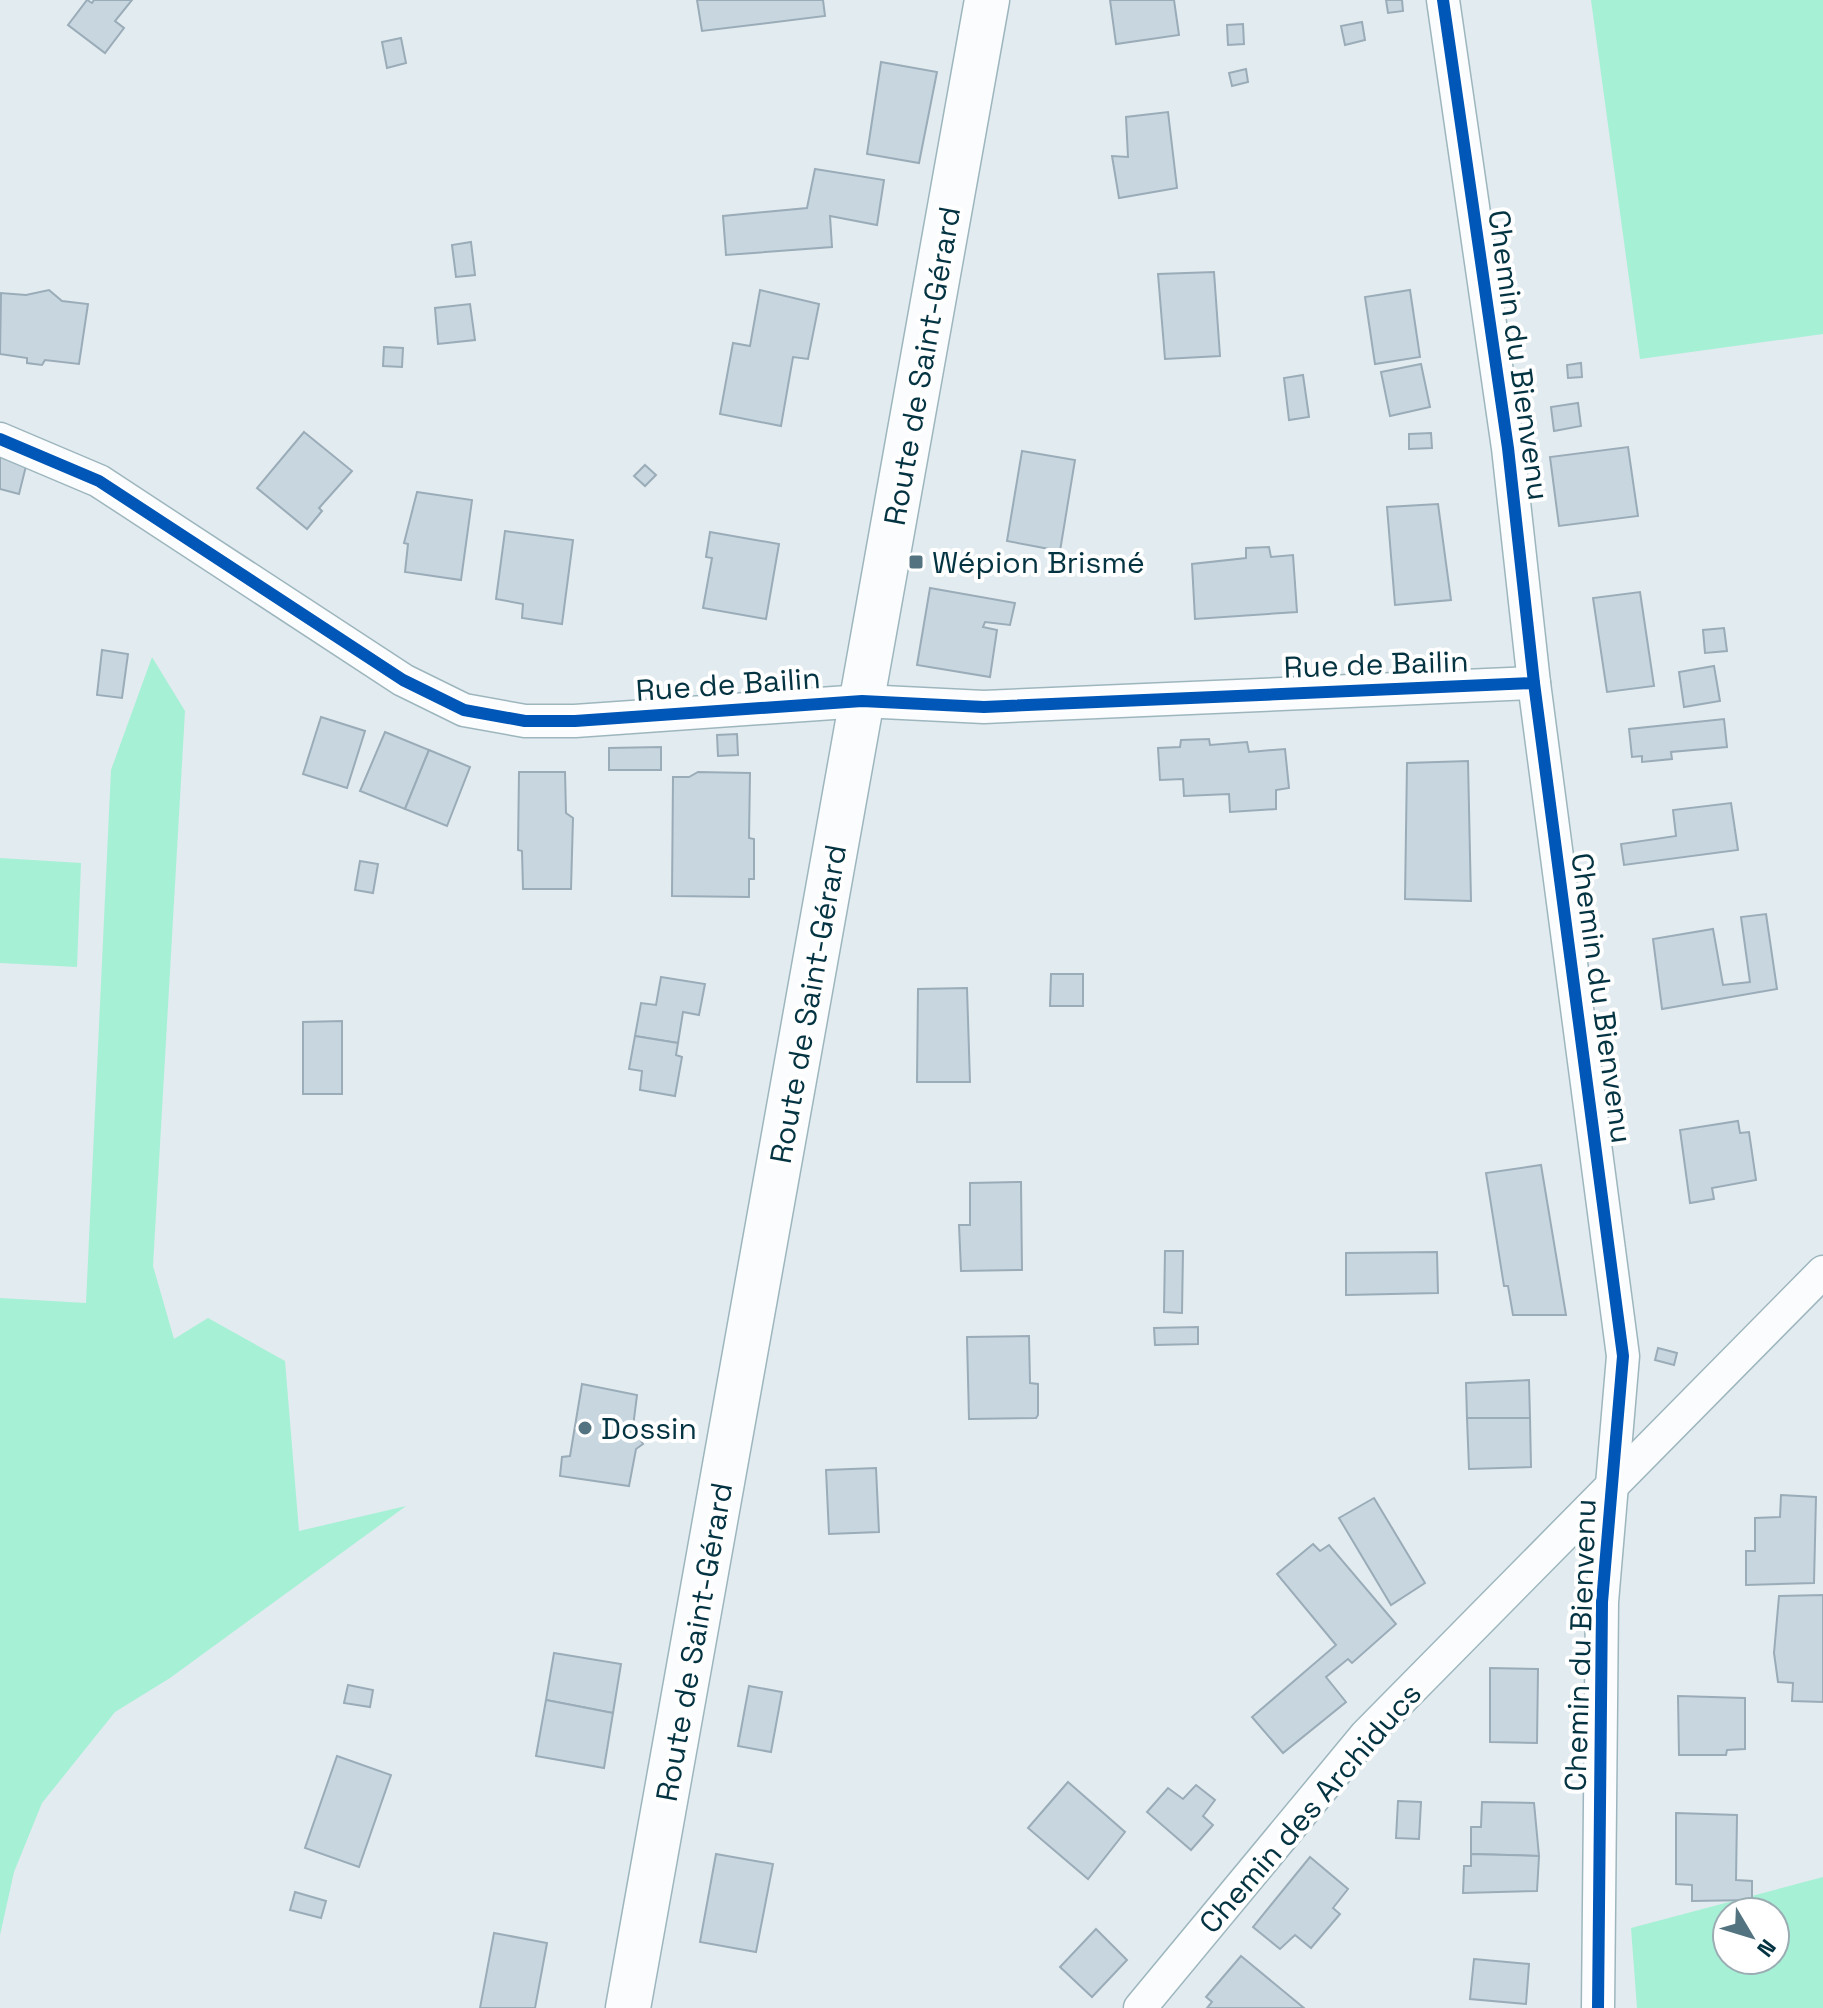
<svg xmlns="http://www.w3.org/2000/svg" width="1823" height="2008" font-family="'Space Grotesk',sans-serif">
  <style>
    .green { fill: #a6f0d5; fill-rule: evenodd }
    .building { fill: #c8d6e0; stroke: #9aacb8; stroke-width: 2 }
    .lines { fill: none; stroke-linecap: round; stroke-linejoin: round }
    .minor-casing { stroke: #9db6be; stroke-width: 35 }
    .secondary-casing { stroke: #9db6be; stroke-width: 47 }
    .minor { stroke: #fbfcfd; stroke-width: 32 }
    .secondary { stroke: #fbfcfd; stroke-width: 44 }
    .cycleway-casing { stroke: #fff; stroke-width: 17 }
    .cycleway { stroke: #0057b8; stroke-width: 12 }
    .poi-dot { fill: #52737f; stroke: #fff; stroke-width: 3 }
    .labels { text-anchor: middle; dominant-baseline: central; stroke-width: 8; stroke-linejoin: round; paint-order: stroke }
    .street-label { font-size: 30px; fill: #043342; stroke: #fff }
    .poi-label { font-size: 30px; fill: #043342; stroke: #fff; text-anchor: start }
  </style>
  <rect width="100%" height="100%" fill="#e2ebef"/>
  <g class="green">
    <polygon points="1591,0 1823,0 1823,334 1640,359"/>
    <polygon points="152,657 185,711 153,1266 174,1339 208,1318 285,1361 299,1531 406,1506 170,1678 115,1712 42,1803 14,1872 0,1935 0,1298 86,1303 111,770"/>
    <polygon points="0,858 81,863 77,967 0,963"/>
    <path d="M1823,1877V2008H1637L1631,1928ZM1727,1912H1775V1960H1727Z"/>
  </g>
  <g class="building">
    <polygon points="87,0 92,3 94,0 132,0 115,21 124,28 105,53 68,25"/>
    <polygon points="697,0 823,0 825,16 702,31"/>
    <polygon points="1110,0 1174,0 1179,35 1116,44"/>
    <polygon points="1386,0 1402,0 1403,11 1388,13"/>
    <polygon points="1362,22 1365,40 1345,45 1341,26"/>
    <polygon points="1243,24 1244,44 1228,45 1227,25"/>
    <polygon points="401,38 406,63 387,68 382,42"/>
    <polygon points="881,62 937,72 919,163 867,154"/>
    <polygon points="1246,69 1248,82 1232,86 1229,73"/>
    <polygon points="1168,112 1177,188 1119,198 1112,156 1128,157 1126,117"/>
    <polygon points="815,169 884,180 877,225 830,216 832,247 726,255 723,216 807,208"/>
    <polygon points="471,242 475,275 456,277 452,245"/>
    <polygon points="1214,272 1220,356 1165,359 1158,274"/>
    <polygon points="49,290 62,301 88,304 79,364 45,360 42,365 27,363 27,358 0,354 1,293 26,295"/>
    <polygon points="760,290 819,304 808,359 793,357 781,426 720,414 733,343 750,346"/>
    <polygon points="1410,290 1420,357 1375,364 1365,297"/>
    <polygon points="470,304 475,340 438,344 435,308"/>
    <polygon points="384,347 403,348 402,367 383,366"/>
    <polygon points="1581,363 1582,377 1568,378 1567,365"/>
    <polygon points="1421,364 1430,407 1390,416 1381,372"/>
    <polygon points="1303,375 1309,417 1289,420 1284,378"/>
    <polygon points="1578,403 1581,426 1554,431 1551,407"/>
    <polygon points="304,432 352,471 319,508 322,511 307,529 257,488"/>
    <polygon points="1431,433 1432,448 1409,449 1409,434"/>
    <polygon points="1628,447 1638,516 1559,526 1550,457"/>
    <polygon points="1022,451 1075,460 1060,551 1007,541"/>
    <polygon points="0,457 26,466 19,494 0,489"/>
    <polygon points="645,465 656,475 645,486 634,476"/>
    <polygon points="417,492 472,500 461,580 405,572 408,544 404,543"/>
    <polygon points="1438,504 1451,600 1395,605 1387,507"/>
    <polygon points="505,531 573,540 562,624 522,618 523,604 496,599"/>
    <polygon points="710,532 779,544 766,619 703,608 712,558 706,557"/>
    <polygon points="1269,547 1271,557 1293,555 1297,612 1195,619 1192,564 1246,558 1246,548"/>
    <polygon points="930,588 1015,603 1010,625 985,622 983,627 997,630 990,677 917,665"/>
    <polygon points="1640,592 1654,686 1607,692 1593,598"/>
    <polygon points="1724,628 1727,651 1705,653 1703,630"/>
    <polygon points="102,650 128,654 122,698 97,695"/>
    <polygon points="1714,666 1720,701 1684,707 1679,672"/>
    <polygon points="321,717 365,731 347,788 303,774"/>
    <polygon points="1724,719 1727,747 1671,752 1672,759 1642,762 1642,756 1632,757 1629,729"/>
    <polygon points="385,732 429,750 405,809 360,791"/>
    <polygon points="737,734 738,755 718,756 717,735"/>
    <polygon points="1209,739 1210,745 1247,742 1249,752 1285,749 1289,788 1276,790 1276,809 1230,812 1229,794 1184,796 1183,779 1160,780 1158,748 1180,747 1181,740"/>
    <polygon points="661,747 661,770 609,770 609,748"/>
    <polygon points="429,750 470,767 447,826 405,809"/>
    <polygon points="1468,761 1471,901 1405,899 1407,763"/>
    <polygon points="519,772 565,772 566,813 573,818 571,889 523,889 522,851 518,850"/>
    <polygon points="698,772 750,773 749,838 754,839 754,879 749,879 749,897 672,896 673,777 689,777"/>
    <polygon points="1731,803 1738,850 1624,865 1621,844 1676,836 1673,810"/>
    <polygon points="360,861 378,864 373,893 355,890"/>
    <polygon points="1766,914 1777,989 1662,1009 1653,939 1713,929 1723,985 1750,982 1741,917"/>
    <polygon points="1051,974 1083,974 1083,1006 1050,1006"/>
    <polygon points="661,977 705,984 699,1015 683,1012 678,1043 635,1036 641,1003 656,1005"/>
    <polygon points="967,988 970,1082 917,1082 918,989"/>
    <polygon points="342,1021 342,1094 303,1094 303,1022"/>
    <polygon points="635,1036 678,1043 676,1055 682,1057 675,1096 640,1090 642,1071 629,1069"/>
    <polygon points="1738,1121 1740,1133 1749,1132 1756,1180 1712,1188 1714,1199 1690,1203 1680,1130"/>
    <polygon points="1541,1165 1566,1315 1513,1315 1508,1286 1504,1286 1486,1173"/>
    <polygon points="1021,1182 1022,1270 961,1271 959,1225 970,1225 970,1183"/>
    <polygon points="1165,1251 1183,1251 1182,1313 1164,1312"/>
    <polygon points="1437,1252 1438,1293 1346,1295 1346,1253"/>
    <polygon points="1198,1327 1198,1344 1155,1345 1154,1328"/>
    <polygon points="1029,1336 1030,1383 1038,1384 1038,1415 1036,1418 969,1419 967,1337"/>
    <polygon points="1658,1348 1677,1353 1674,1365 1655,1360"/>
    <polygon points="1529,1380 1530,1418 1467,1418 1466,1383"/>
    <polygon points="582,1384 637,1395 633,1427 643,1444 636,1449 629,1486 560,1476 562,1457 570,1456"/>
    <polygon points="1467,1418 1530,1418 1531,1467 1469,1469"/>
    <polygon points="876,1468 879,1532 829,1534 826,1470"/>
    <polygon points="1781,1495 1816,1497 1814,1583 1746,1585 1746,1551 1755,1551 1755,1518 1780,1517"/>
    <polygon points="1374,1498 1425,1583 1391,1605 1339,1518"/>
    <polygon points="1313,1544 1320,1551 1329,1545 1396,1624 1352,1663 1348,1659 1326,1677 1346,1702 1283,1753 1252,1717 1336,1645 1277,1574"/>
    <polygon points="1823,1595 1823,1702 1792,1701 1793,1683 1778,1682 1774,1653 1779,1596"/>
    <polygon points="554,1653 621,1664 613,1713 546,1700"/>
    <polygon points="1490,1668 1538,1669 1537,1743 1490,1742"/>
    <polygon points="348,1685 373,1690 370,1707 344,1703"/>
    <polygon points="749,1686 782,1692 771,1752 738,1746"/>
    <polygon points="1678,1696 1745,1698 1745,1749 1727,1750 1726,1755 1679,1755"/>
    <polygon points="546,1700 613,1713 604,1768 536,1756"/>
    <polygon points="337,1756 391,1775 359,1867 305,1848"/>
    <polygon points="1068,1782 1125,1832 1088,1879 1028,1828"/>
    <polygon points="1196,1785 1215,1800 1203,1816 1213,1825 1191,1850 1147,1812 1168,1788 1183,1799"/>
    <polygon points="1398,1801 1421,1802 1419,1839 1396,1838"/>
    <polygon points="1482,1802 1534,1803 1539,1856 1471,1854 1471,1827 1481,1827"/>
    <polygon points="1676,1813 1737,1815 1736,1880 1752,1881 1752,1900 1692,1901 1692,1885 1676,1884"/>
    <polygon points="716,1854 773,1864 756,1952 700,1942"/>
    <polygon points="1471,1854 1539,1856 1537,1891 1463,1893 1464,1866 1471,1866"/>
    <polygon points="1310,1857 1348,1889 1333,1908 1340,1914 1311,1948 1295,1935 1280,1949 1253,1927"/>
    <polygon points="295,1892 326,1901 321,1918 290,1910"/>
    <polygon points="1096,1929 1127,1960 1092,1997 1060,1967"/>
    <polygon points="494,1933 547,1943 535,2008 480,2008"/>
    <polygon points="1241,1956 1304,2008 1207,2008 1212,2002 1206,1997"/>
    <polygon points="1474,1959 1529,1964 1526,2004 1470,1999"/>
  </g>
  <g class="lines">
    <g class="minor-casing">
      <g id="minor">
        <polyline points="1443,0 1508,448 1534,683 1623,1356 1602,1602 1598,2008"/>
        <polyline points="0,439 99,481 403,680 464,710 525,721 575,721 862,701 984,707 1534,683"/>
        <polyline points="1140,2008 1366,1735 1823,1272"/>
      </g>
    </g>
    <g class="secondary-casing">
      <polyline id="secondary" points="628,2008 987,0"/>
    </g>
    <use href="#minor" class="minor"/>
    <use href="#secondary" class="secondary"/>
    <g class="cycleway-casing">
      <g id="cycleway">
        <polyline points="1443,0 1508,448 1534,683 1623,1356 1602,1602 1598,2008"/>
        <polyline points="0,439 99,481 403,680 464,710 525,721 575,721 862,701 984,707 1534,683"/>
      </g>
    </g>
    <use href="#cycleway" class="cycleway"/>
  </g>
  <g class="poi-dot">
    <rect x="908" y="554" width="16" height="16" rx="4"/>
    <circle cx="585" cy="1428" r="8"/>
  </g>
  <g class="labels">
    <g class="street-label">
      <text transform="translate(1519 355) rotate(82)">Chemin du Bienvenu</text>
      <text transform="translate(922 366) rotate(-80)">Route de Saint-Gérard</text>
      <text transform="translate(1376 664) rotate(-2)">Rue de Bailin</text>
      <text transform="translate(728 684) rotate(-4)">Rue de Bailin</text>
      <text transform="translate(1602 998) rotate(82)">Chemin du Bienvenu</text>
      <text transform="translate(808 1004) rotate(-80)">Route de Saint-Gérard</text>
      <text transform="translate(694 1642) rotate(-80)">Route de Saint-Gérard</text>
      <text transform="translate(1580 1645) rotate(-88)">Chemin du Bienvenu</text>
      <text transform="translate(1310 1808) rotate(-49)">Chemin des Archiducs</text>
    </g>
    <g class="poi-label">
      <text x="932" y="562">Wépion Brismé</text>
      <text x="601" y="1428">Dossin</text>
    </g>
  </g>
  <g transform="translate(1751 1936) rotate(128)"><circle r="38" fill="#ffffff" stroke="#9badb3" stroke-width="2"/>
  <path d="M0-6L14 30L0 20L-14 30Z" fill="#52737f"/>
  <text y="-12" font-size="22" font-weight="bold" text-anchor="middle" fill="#043342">N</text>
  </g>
</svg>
